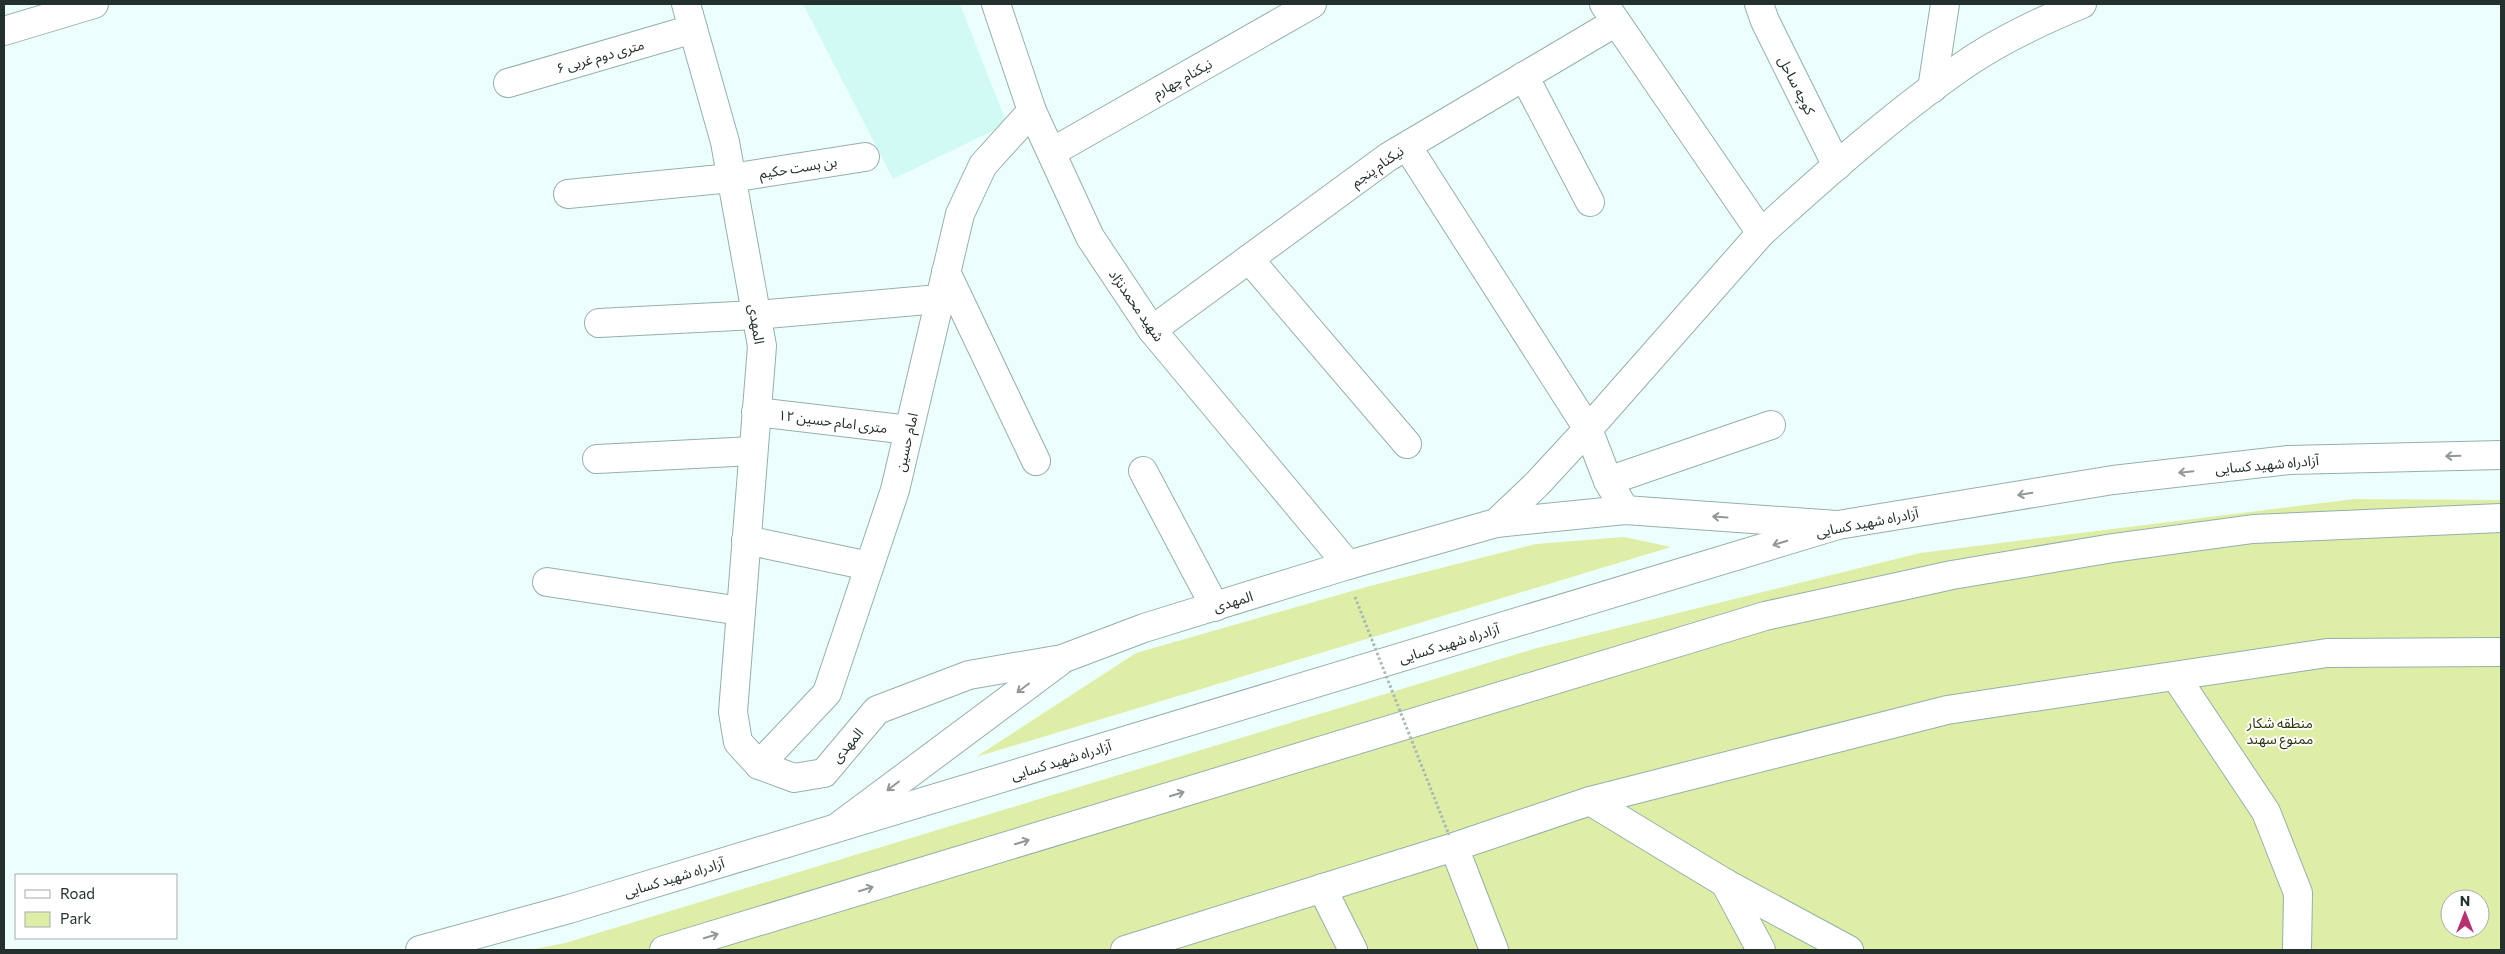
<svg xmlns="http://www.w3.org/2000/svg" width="2505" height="954" font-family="Commissioner,'Noto Sans Arabic',sans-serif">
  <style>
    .built { fill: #d2faf5 }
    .green { fill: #deeea7; fill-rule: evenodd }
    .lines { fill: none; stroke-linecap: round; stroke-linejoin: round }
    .minor-casing { stroke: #94b0ac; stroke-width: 30 }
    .major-casing { stroke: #94b0ac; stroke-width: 30 }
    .highway-casing { stroke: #94b0ac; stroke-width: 30 }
    .minor { stroke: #fff; stroke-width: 28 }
    .major { stroke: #fff; stroke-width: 28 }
    .highway { stroke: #fff; stroke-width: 28 }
    .path-bridge { stroke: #a9b9b6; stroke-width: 3; stroke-dasharray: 2.5 2.5; stroke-linecap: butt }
    .oneway { stroke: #929896 }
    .labels { text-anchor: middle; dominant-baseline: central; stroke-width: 4; stroke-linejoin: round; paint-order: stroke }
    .street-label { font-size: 14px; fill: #24302e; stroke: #fff }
    .park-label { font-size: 14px; fill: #2e350e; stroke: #fff }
  </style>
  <rect width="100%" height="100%" fill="#edfffc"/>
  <polygon class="built" points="803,4 960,4 1007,124 893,179"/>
  <g class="green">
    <path d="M2354,499L2501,500V950H529L565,943L1537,648L1920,553ZM2450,899H2480V929H2450Z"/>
    <polygon points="1624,537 1671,547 976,757 1136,653 1366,587 1536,544"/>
  </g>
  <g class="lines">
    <g class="minor-casing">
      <g id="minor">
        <polyline points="686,4 725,142 762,346 733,712 738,742 759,765 794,778 824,773 877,710 969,675 1062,659 1144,628 1348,565 1496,523 1625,510 1837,525"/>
        <polyline points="1604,4 1761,233"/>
        <polyline points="1759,4 1765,21 1837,166"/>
        <polyline points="4,31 94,4"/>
        <polyline points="1524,76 1590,202"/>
        <polyline points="508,83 693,29"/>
        <polyline points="1932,89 1945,4"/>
        <polyline points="1407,146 1588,429 1608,481 1625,510"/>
        <polyline points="1052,152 1312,4"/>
        <polyline points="568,194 731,178 865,157"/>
        <polyline points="1249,259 1407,444"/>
        <polyline points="946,272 1036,461"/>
        <polyline points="599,323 756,315 939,299"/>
        <polyline points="1152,330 1388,157 1616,22"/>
        <polyline points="756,412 909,430"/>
        <polyline points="597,459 753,451"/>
        <polyline points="1143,471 1215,607"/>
        <polyline points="1608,481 1771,425"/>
        <path d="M1496,523L1537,484L1598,418L1761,233C1825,175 1892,115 1964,65C2000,40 2041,21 2082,4"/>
        <polyline points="746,540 869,566"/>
        <polyline points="547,582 741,611"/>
        <polyline points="2176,677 2266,812 2298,893 2297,950"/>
        <polyline points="759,765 827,693 895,490 960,214 983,165 1032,111"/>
        <polyline points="1590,801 1725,883 1849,950"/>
        <polyline points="839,826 1059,662"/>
        <polyline points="1725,883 1761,950"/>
        <polyline points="1322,888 1353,950"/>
        <polyline points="1125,950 1454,847"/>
        <polyline points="1494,950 1454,847 1590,801 1947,710 2327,653 2501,652"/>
      </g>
    </g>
    <g class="major-casing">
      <polyline id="major" points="996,4 1032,111 1090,237 1152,330 1348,565"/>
    </g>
    <g class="highway-casing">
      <g id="highway">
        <polyline points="420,950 569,909 1838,525 2113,480 2289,460 2501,455"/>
        <polyline points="664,950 1765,616 1952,575 2113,548 2253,529 2501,518"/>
      </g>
    </g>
    <use href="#minor" class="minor"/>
    <use href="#major" class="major"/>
    <use href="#highway" class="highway"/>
    <polyline class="path-bridge" points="1355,597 1449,835"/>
  </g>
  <defs><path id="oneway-shaft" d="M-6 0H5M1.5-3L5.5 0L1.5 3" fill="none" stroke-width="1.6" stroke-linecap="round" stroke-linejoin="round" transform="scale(1.25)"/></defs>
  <g class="oneway">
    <use href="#oneway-shaft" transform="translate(2453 456) rotate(178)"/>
    <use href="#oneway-shaft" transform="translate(2186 472) rotate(174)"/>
    <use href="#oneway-shaft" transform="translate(2025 494) rotate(171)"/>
    <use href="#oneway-shaft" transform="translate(1720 517) rotate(-176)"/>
    <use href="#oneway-shaft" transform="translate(1780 543) rotate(163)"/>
    <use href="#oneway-shaft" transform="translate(1023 688) rotate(143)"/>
    <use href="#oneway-shaft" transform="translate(893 786) rotate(143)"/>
    <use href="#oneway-shaft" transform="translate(1177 794) rotate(-17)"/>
    <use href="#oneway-shaft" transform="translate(1022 842) rotate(-17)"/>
    <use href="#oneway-shaft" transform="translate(866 889) rotate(-17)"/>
    <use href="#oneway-shaft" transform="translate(711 936) rotate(-17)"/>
  </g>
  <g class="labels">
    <g class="street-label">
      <text transform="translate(600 56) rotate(-16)">۶ متری دوم غربی</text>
      <text transform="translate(1182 78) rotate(-29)">نیکنام چهارم</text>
      <text transform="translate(1797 85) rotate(63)">کوچه ساحل</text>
      <text transform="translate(1377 166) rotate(-35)">نیکنام پنجم</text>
      <text transform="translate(798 167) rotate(-9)">بن بست حکیم</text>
      <text transform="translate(1137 305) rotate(55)">شهید محمدنژاد</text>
      <text transform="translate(757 324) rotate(81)">المهدی</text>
      <text transform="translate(833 421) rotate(7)">۱۲ متری امام حسین</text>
      <text transform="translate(906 442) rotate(-77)">امام حسین</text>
      <text transform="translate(2267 464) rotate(-5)">آزادراه شهید کسایی</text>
      <text transform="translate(1867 522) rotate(-11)">آزادراه شهید کسایی</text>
      <text transform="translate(1233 601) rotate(-17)">المهدی</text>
      <text transform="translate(1449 643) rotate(-17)">آزادراه شهید کسایی</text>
      <text transform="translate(847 745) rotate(-50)">المهدی</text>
      <text transform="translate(1061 760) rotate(-17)">آزادراه شهید کسایی</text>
      <text transform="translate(674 877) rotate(-17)">آزادراه شهید کسایی</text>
    </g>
    <g class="park-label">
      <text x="2280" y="722">منطقه شکار<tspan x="2280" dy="16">ممنوع سهند</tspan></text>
    </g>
  </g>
  <rect width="2505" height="954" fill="none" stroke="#24302e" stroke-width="10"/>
  <rect x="15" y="874" width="162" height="65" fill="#ffffff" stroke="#a7acab"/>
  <rect x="25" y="890" width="25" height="8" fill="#ffffff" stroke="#a7acab"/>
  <text x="60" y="899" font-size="15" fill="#24302e">Road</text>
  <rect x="25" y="912" width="25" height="15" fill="#deeea7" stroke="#a7acab"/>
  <text x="60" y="924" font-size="15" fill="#24302e">Park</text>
  <g transform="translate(2465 914)"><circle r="24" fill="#ffffff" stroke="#a7acab"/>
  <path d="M0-4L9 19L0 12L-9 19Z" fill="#b8306f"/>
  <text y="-8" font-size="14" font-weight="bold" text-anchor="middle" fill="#24302e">N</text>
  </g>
</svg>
